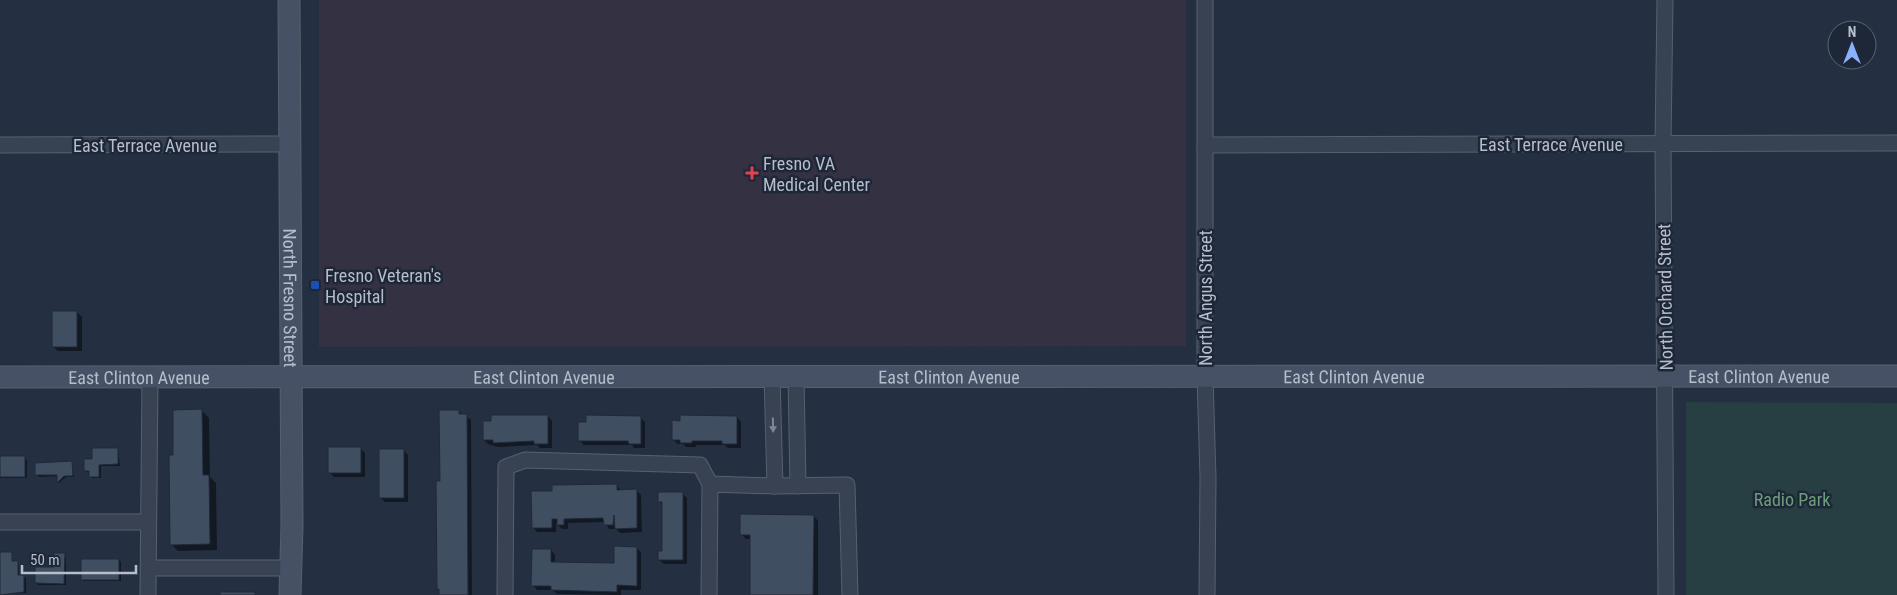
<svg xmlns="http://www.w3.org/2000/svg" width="1897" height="595" font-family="'Roboto Condensed',sans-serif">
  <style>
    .medical { fill: #343143 }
    .green { fill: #273f43 }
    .shadow { fill: #0007 }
    .building { fill: #404e62; stroke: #202939 }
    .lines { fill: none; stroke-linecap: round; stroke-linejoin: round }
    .street-casing { stroke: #57606f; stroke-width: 17 }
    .secondary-casing { stroke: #57606f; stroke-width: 23 }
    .street { stroke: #394252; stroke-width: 15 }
    .secondary { stroke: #475165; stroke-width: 21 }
    .oneway { fill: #7e8695 }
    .health-dot { fill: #e0444e; stroke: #1e2737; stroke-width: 2 }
    .transit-dot { fill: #1a4fb4; stroke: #1e2737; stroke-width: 2 }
    .labels { text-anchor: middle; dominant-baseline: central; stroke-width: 5; stroke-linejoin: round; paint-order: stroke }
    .street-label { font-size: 18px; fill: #b6bdcc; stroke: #1e2737 }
    .poi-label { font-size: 18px; fill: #b6bdcc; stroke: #1e2737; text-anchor: start }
    .park-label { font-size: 18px; fill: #6c9e7a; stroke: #1e2737 }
  </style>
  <rect width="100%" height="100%" fill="#243042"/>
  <polygon class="medical" points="319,0 1186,0 1186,346 319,347"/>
  <polygon class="green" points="1686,402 1897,403 1897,595 1686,595"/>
  <g class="shadow">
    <polygon points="77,312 82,317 82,351 58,351 53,347"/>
    <polygon points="202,411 209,418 210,477 216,483 217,550 178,551 171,544 174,456"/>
    <polygon points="458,411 471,420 472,595 441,595 438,588 441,482"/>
    <polygon points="548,416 552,421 552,448 540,448 537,445 498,447 488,444 484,440"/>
    <polygon points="737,417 741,422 741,448 728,448 725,445 696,445 696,447 686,447 683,444 678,444 673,440"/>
    <polygon points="641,418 645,422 645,448 634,448 632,445 584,445 579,440"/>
    <polygon points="360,448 365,453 365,477 334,477 329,472"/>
    <polygon points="118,449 120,466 101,466 101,478 92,478 90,473 85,471"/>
    <polygon points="403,450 408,455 408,502 385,502 380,497"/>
    <polygon points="0,458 25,458 27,460 27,478 0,478"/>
    <polygon points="72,462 74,477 66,477 59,483 58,476 39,477 37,475"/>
    <polygon points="616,485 621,490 637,491 641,495 642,532 620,533 616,529 609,529 605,522 568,523 568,529 562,529 556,523 556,532 537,532 533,527 553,492"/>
    <polygon points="682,493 687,498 687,564 664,564 659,560 664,553 664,506 659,501"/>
    <polygon points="814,516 818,521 818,595 751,595 752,539 746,539 741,534"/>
    <polygon points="637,548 641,552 641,590 621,590 621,595 557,594 552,590 537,590 533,585 551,550 555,555 555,563 615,564"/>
    <polygon points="0,554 11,554 13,562 19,564 19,576 26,578 26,593 0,594"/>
    <polygon points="64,555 66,557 66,585 38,585 36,583 56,569"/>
    <polygon points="119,560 121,562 121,581 84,581 82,579"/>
  </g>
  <g class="building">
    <rect x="52" y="311" width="25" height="36"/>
    <polygon points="202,409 203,475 209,475 210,544 170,545 169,455 173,455 173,410"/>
    <polygon points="439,410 459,410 459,414 467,414 468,595 439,595 439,589 437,589 436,481 440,481"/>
    <polygon points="491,415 548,415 548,444 534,444 534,441 493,443 493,440 483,440 483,421 491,421"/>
    <polygon points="586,415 641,416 641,444 629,444 628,441 578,441 578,422 586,422"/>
    <polygon points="680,415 737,416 737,444 722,444 722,441 692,441 692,443 680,443 680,440 672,440 672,420 680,421"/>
    <rect x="328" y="447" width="33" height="26"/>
    <polygon points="92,448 118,448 118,464 99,465 99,477 89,477 89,471 84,471 84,459 92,459"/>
    <rect x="379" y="449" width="25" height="49"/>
    <rect x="0" y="456" width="25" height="21"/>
    <polygon points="72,461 73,476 64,476 57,483 57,475 35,475 35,463"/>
    <polygon points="617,484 617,490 637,489 637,528 615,529 614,515 613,525 604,525 603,518 564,519 564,525 557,525 557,519 552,519 552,528 532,528 531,491 552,491 552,485"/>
    <polygon points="658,492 683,492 683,560 658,560 658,551 662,551 662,502 658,502"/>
    <polygon points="740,514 814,515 813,595 750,595 750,535 740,535"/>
    <polygon points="614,546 637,547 637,586 617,585 617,592 551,590 551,586 531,586 532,549 551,549 551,562 614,563"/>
    <polygon points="0,552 12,552 12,561 18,561 18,575 24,575 24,592 0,595"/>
    <polygon points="54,553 65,553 64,584 35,583 35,567 54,567"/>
    <rect x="81" y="559" width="38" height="21"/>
    <rect x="220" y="592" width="35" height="3"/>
  </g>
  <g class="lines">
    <g class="street-casing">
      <g id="street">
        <polyline points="1205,0 1205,376 1208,478 1207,595"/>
        <polyline points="1665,0 1663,144 1666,595"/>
        <polyline points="0,145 290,144"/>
        <polyline points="1205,145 1897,143"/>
        <polyline points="772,376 775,486"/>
        <polyline points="796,376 798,486"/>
        <polyline points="0,522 148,522"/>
        <polyline points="149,568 290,568"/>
        <polyline points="148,595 150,377"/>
        <polyline points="505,595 506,467 525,460 700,465 710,484"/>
        <polyline points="709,595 710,484 775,486 847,485 850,595"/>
      </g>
    </g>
    <g class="secondary-casing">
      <g id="secondary">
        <path id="s1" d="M289,0L292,526L290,595"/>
        <path id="s2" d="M0,377L1897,376"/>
      </g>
    </g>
    <use href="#street" class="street"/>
    <use href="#secondary" class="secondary"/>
  </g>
  <defs><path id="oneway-solid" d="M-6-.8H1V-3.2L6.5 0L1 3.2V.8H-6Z" transform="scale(1.25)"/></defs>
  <use class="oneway" href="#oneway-solid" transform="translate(773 425) rotate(89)"/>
  <path class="health-dot" d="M749.5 165.5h5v5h5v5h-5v5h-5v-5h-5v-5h5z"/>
  <rect class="transit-dot" x="310" y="280" width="10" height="10" rx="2.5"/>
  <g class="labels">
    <g class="street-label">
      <text x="1551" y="144">East Terrace Avenue</text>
      <text x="145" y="145">East Terrace Avenue</text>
      <text transform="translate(1665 297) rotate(-91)">North Orchard Street</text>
      <text stroke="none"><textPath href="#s1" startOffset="298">North Fresno Street</textPath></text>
      <text transform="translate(1205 298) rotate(-90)">North Angus Street</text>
      <text stroke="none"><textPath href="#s2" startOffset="949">East Clinton Avenue</textPath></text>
      <text stroke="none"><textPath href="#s2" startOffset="1354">East Clinton Avenue</textPath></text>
      <text stroke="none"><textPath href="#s2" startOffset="1759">East Clinton Avenue</textPath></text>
      <text stroke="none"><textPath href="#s2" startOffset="139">East Clinton Avenue</textPath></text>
      <text stroke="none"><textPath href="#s2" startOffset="544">East Clinton Avenue</textPath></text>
    </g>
    <g class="poi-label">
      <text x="763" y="163">Fresno VA<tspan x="763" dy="21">Medical Center</tspan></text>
      <text x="325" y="275">Fresno Veteran's<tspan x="325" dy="21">Hospital</tspan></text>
    </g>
    <g class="park-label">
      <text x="1792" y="499">Radio Park</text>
    </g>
  </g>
  <g transform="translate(1852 45)"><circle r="24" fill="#1e2737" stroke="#5b6373"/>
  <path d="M0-4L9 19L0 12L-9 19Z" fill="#89b1fe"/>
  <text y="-8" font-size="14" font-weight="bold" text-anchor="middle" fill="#b6bdcc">N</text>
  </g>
  <path d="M22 565v8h114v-8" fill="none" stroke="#b6bdcc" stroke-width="2.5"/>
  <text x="30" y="565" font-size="15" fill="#b6bdcc" stroke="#1e2737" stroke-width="4" paint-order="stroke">50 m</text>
</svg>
